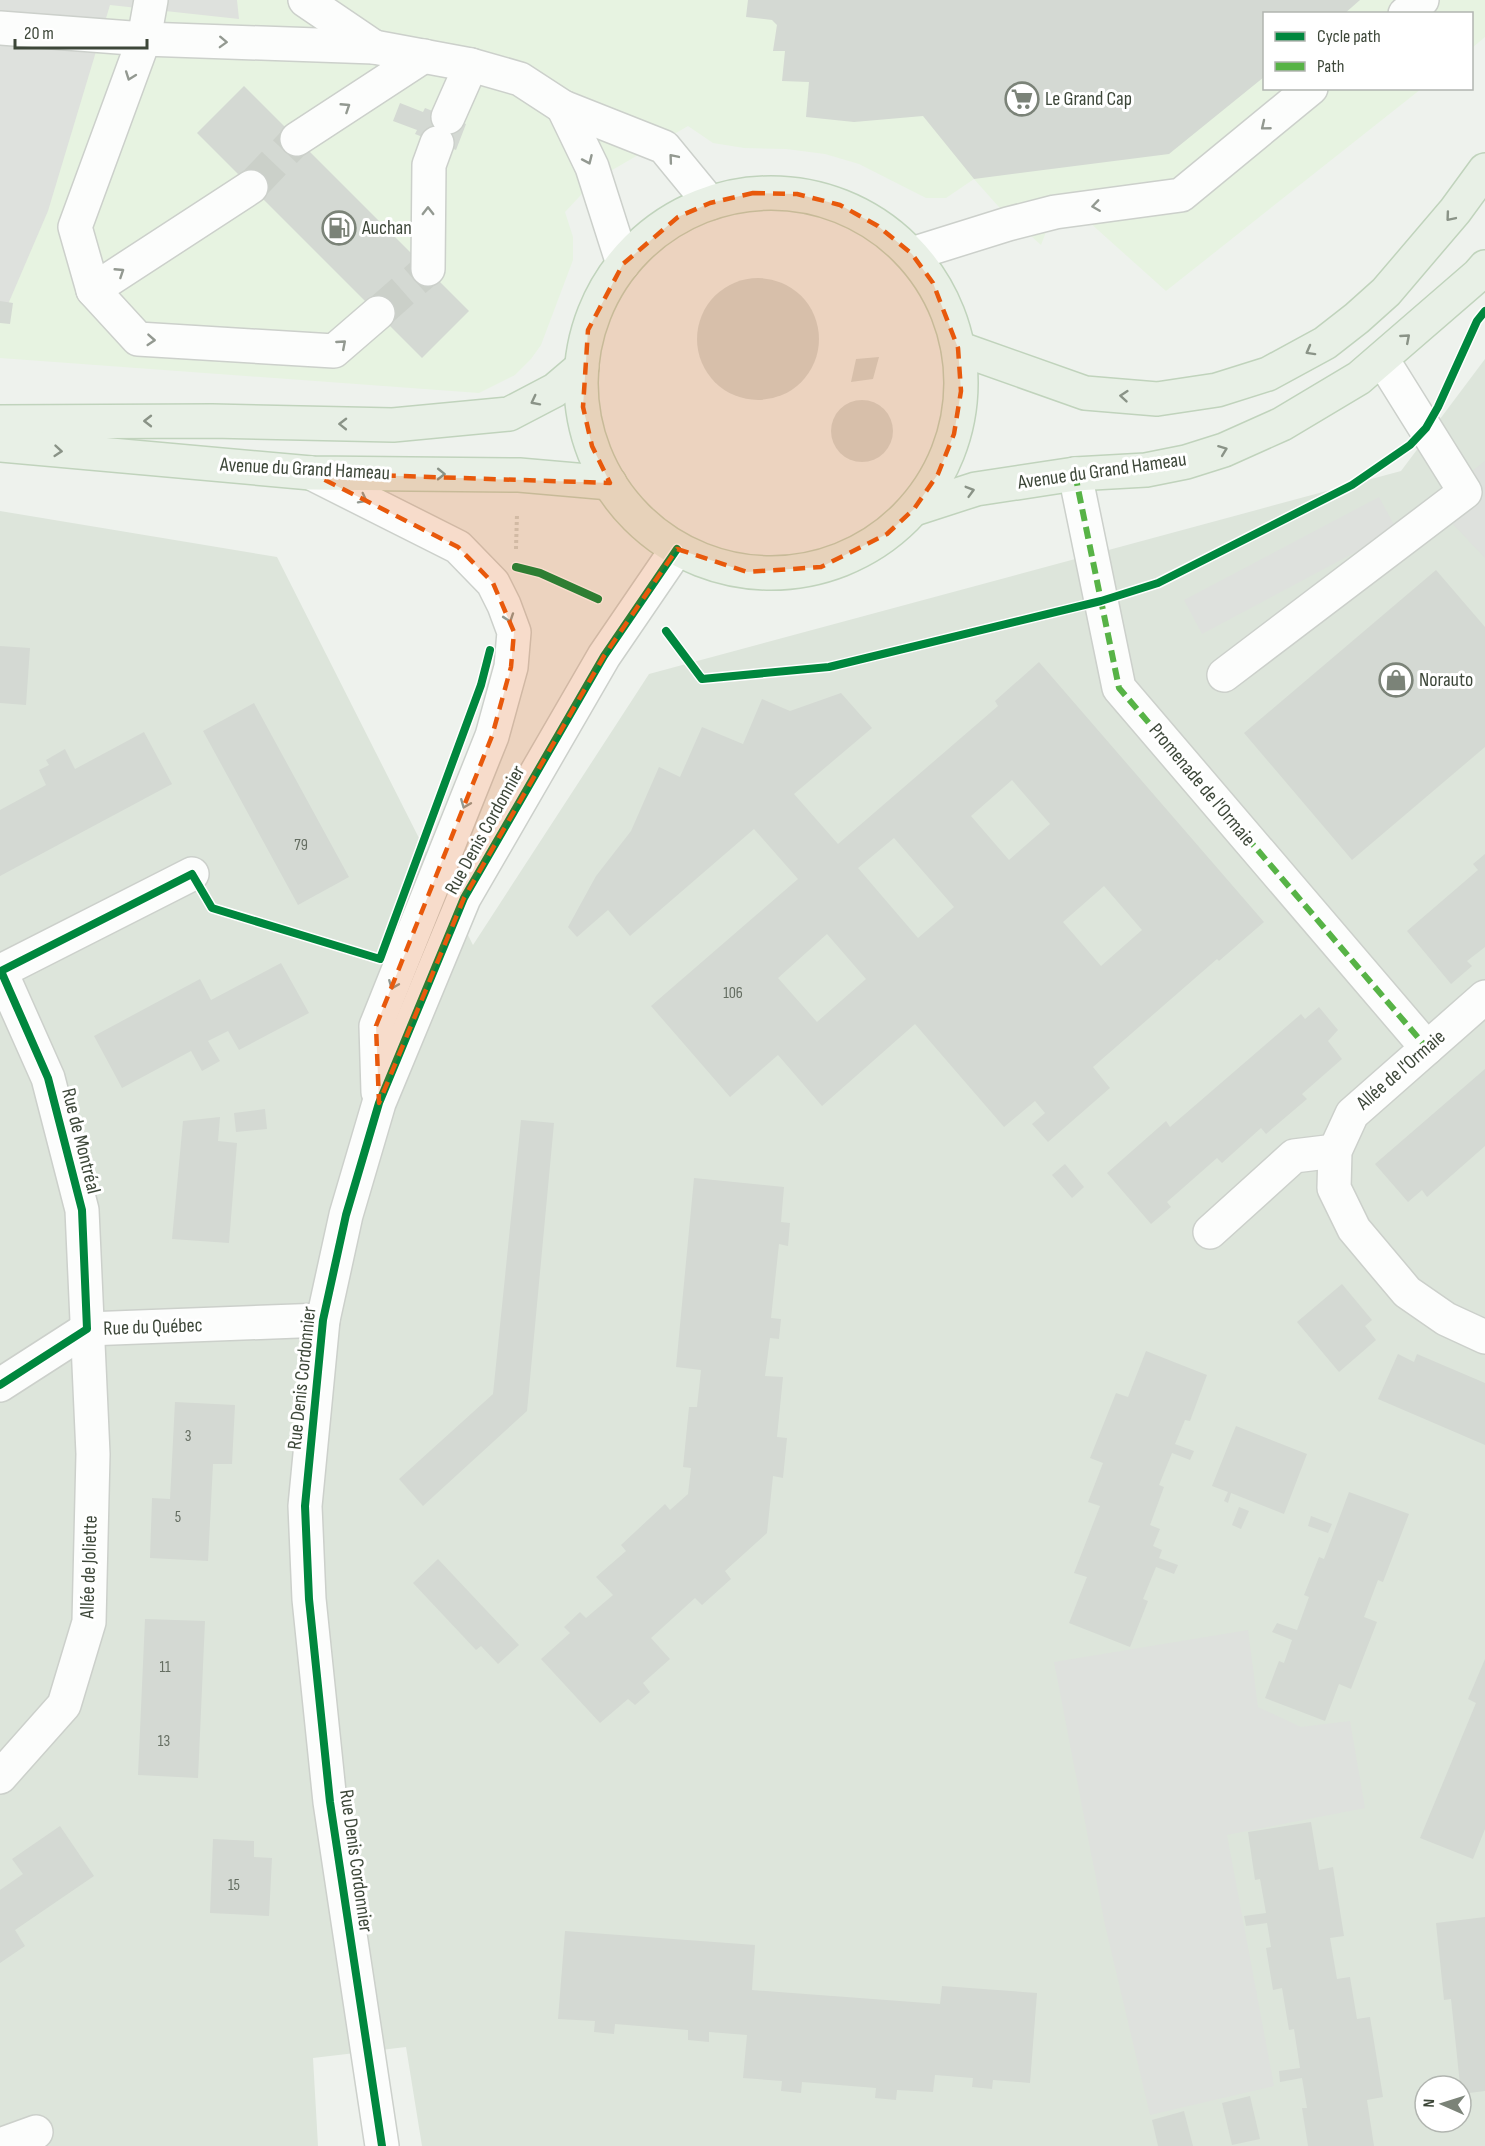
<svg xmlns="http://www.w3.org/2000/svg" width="1485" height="2146" font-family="'Sofia Sans Condensed',sans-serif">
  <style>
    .residential { fill: #dde5db; fill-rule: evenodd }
    .commercial { fill: #e7f3e1 }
    .parking { fill: #dee1dd }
    .building { fill: #d4d9d3; fill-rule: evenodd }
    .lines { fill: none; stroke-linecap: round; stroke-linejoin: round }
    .minor-tunnel { stroke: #cbd0c9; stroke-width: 33; stroke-dasharray: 33 16; stroke-linecap: butt }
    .minor-casing { stroke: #ccd0cb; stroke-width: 36 }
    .major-casing { stroke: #c0d3bc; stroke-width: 36 }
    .path { stroke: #cdd2cb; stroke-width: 4; stroke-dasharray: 3 3; stroke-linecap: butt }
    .minor { stroke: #fcfdfc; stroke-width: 33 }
    .major { stroke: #e8f0e6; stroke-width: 33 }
    .quiet { stroke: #57b346; stroke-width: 6; stroke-dasharray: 12 6; stroke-linecap: butt }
    .cycleway-casing { stroke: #fff; stroke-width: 11 }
    .cycleway { stroke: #00873e; stroke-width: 8 }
    .oneway { stroke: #939991 }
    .oneway2 { stroke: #8a9387 }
    .marked { fill: #e8590c; fill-opacity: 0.2; stroke: #e8590c; stroke-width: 4.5; stroke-dasharray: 12 8; stroke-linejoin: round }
    .labels { text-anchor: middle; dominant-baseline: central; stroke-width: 6; stroke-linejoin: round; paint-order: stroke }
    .number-label { font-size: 16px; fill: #646d61 }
    .poi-label { font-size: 20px; fill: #3d4739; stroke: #fff; text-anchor: start }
    .street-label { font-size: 20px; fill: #3d4739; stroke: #fff }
  </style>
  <rect width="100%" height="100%" fill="#eef2ed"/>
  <path class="residential" d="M1485,359V2146H422L406,2047L313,2058L318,2146H0V511L277,557L473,945L649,674L1401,471ZM1425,2086H1461V2122H1425Z"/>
  <polygon class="commercial" points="0,0 1485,0 1485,37 1472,48 1472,14 1264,14 1264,88 1421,89 1166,291 1089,222 1055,222 1046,232 1041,245 998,206 974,179 946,198 926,198 859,164 825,154 786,149 744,148 713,143 688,126 595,180 565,212 573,237 573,260 541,345 531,359 515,375 479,393 0,358"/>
  <g class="parking">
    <polygon points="0,0 237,0 239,19 110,5 48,211 0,323"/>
    <polygon points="1485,461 1485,558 1432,502"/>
    <polygon points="1379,497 1397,530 1202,634 1184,600"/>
    <polygon points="1248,1630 1258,1707 1301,1727 1350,1721 1365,1808 1227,1835 1274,2086 1150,2115 1105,1925 1054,1662"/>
  </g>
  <g class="building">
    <polygon points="748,0 1360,0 1344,14 1264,14 1264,77 1169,154 974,179 923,116 854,122 806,117 809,82 782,81 785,51 773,51 777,25 772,20 746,17"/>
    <polygon points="244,86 469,311 422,358 197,133"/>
    <polygon points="400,103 423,112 425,108 466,124 456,150 415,134 417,130 393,121"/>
    <circle cx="758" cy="339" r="61"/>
    <polygon points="0,301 13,303 10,324 0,323"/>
    <polygon points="879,357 873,379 851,382 856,359"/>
    <circle cx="862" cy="431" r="31"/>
    <polygon points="1436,570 1485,627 1485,747 1352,860 1244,733"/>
    <polygon points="0,646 30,648 26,705 0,703"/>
    <path d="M1039,662L1264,922L1219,961L1217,959L1093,1067L1110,1088L1048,1142L1032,1124L1045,1113L1035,1101L1004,1127L915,1024L822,1106L778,1055L730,1097L651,1006L798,879L754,829L630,936L608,910L577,937L568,927L596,876L631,831L659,767L680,777L702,727L743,744L762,699L790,711L841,693L872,728L794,794L838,844L998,706L995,701ZM1012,780L1050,824L1009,860L971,816ZM894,838L954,907L918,938L858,868ZM1104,886L1142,930L1101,966L1063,922ZM827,934L866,979L817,1022L778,978Z"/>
    <polygon points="254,703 349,877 298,905 203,731"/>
    <polygon points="144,732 172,784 0,876 0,810 46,785 39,770 49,765 46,760 65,749 75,769"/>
    <polygon points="1485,854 1485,947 1467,961 1472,966 1451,984 1407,931 1478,870 1473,864"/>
    <polygon points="281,963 309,1013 239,1050 228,1031 208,1041 220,1061 202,1071 191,1051 122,1088 94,1036 200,979 211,1000"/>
    <polygon points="1319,1007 1338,1030 1328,1041 1342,1059 1302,1094 1307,1099 1266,1134 1261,1128 1222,1163 1217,1158 1167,1202 1171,1207 1151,1224 1107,1173 1166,1121 1170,1127 1301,1014 1305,1019"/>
    <polygon points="1485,1069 1485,1146 1427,1197 1422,1190 1408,1202 1375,1164"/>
    <polygon points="265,1109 267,1129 236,1132 234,1113"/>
    <polygon points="220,1117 218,1141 237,1143 229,1243 172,1239 183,1121"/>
    <polygon points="521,1120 554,1123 527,1411 423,1506 399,1479 493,1394"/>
    <polygon points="1065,1164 1084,1187 1072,1198 1052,1175"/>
    <polygon points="694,1178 784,1187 781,1222 790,1223 788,1246 779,1244 771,1318 781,1319 779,1339 770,1338 765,1376 783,1377 777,1437 787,1438 783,1478 773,1476 767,1533 725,1571 731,1579 702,1605 695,1598 651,1638 670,1659 643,1683 650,1692 635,1705 628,1699 600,1723 541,1659 570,1633 564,1627 580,1612 586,1618 613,1595 596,1577 626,1551 621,1545 665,1504 670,1510 688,1494 691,1468 683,1467 689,1407 697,1407 701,1370 676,1367"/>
    <polygon points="1342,1284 1372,1320 1365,1326 1376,1340 1339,1372 1297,1322"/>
    <polygon points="1146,1351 1207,1375 1190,1421 1185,1420 1175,1444 1194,1451 1190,1460 1172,1453 1159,1485 1164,1487 1150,1525 1160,1529 1153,1546 1162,1550 1159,1558 1178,1565 1174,1574 1156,1567 1143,1599 1148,1601 1130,1647 1069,1623 1087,1577 1074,1573 1100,1506 1088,1502 1103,1463 1090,1458 1116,1393 1128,1397"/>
    <polygon points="1398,1354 1414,1362 1417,1354 1485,1383 1485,1445 1378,1399"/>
    <polygon points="175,1402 235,1405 232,1464 213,1464 208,1561 150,1558 152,1498 170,1499"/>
    <polygon points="1236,1426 1307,1454 1284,1514 1231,1493 1228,1503 1224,1501 1228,1492 1212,1486"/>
    <polygon points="1349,1492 1409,1514 1383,1582 1378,1580 1364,1617 1377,1622 1351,1689 1339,1684 1325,1721 1265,1698 1279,1661 1284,1663 1292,1640 1272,1632 1277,1623 1297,1630 1309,1597 1304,1595 1319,1557 1324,1559"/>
    <polygon points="1239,1507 1249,1511 1241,1529 1232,1525"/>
    <polygon points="1311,1516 1332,1524 1328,1533 1308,1526"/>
    <polygon points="438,1559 519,1645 498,1664 481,1646 476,1650 413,1583"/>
    <polygon points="145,1619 205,1621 198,1778 138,1775"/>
    <polygon points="1485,1659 1485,1829 1473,1859 1420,1838 1476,1703 1468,1699"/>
    <polygon points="1311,1822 1319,1870 1333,1867 1344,1936 1330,1938 1337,1979 1350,1977 1357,2019 1370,2017 1383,2097 1367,2100 1374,2146 1308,2146 1302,2108 1307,2108 1302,2078 1280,2082 1279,2071 1300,2068 1294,2029 1289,2030 1282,1988 1273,1990 1266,1948 1271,1947 1267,1923 1246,1926 1244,1916 1266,1913 1260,1879 1255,1880 1248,1832"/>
    <polygon points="60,1826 94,1876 15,1930 25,1946 0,1963 0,1890 23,1874 12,1859"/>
    <polygon points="213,1839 254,1841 254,1857 272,1858 269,1916 210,1913"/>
    <polygon points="1485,1917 1485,2091 1461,2094 1451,1999 1444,2000 1436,1923"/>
    <polygon points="565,1931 755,1945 752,1990 940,2004 942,1986 1037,1993 1030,2083 993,2080 992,2089 972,2087 973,2078 935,2075 933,2092 897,2090 896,2100 875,2098 876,2088 802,2082 801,2093 781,2091 782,2081 743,2078 747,2035 709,2032 709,2042 688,2040 688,2030 615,2024 614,2034 594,2032 595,2021 558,2019"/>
    <polygon points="1250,2096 1260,2139 1232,2145 1222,2103"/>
    <polygon points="1184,2111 1193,2146 1158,2146 1152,2120"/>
  </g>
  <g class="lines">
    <g class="minor-tunnel">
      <polyline points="251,187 297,139"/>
      <polyline points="378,313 428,269"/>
    </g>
    <g class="minor-casing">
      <g id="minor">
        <polyline points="151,0 144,39 75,227 93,290 251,187"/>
        <polyline points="305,0 374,47"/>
        <polyline points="1405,14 1422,0"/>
        <polyline points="0,28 144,39 374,47 471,65 520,79 563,107 664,147 710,203"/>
        <polyline points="563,107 592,167 623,264"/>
        <polyline points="448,117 471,65"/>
        <polyline points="297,139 424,56"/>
        <polyline points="912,254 1008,224 1055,212 1181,195 1311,88"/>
        <polyline points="428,269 429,165 437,143"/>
        <polyline points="93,290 138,339 334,351 378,313"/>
        <polyline points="311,473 458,547 493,583 504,605 514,632 511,667 492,736 376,1026 378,1092"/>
        <polyline points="1075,474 1119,688 1427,1048"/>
        <polyline points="1224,675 1465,492 1382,359"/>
        <polyline points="0,970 48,1078 82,1210 93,1454 89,1622 64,1705 0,1777"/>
        <polyline points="1,971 192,874"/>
        <polyline points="1485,997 1352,1114 1335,1151 1334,1188 1354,1229 1407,1292 1446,1319 1485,1337"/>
        <polyline points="1210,1232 1294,1156 1335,1151"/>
        <polyline points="0,1385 87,1329 323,1320"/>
        <polyline points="0,2145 36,2132"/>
        <polyline points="382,2146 330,1802 309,1599 305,1506 323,1320 346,1215 379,1103 464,898 604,656 677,549"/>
      </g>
    </g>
    <g class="major-casing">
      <g id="major">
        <circle cx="771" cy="383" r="190"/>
        <polyline points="958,348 1085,393 1157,399 1217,390 1268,374 1325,343 1357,318 1386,292 1455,211 1485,170"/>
        <polyline points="0,422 212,421 393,425 509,414 555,390 582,367"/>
        <polyline points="0,445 311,473 519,475 610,483"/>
        <polyline points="914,509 976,489 1075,474 1146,470 1186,462 1224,450 1282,424 1359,378 1478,275 1485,267"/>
      </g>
    </g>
    <g class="path">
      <polyline points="516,549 517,514"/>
      <polyline points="532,571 597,598"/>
      <polyline points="667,632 677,646"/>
      <polyline points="212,908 362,954"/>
    </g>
    <use href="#minor" class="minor"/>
    <use href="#major" class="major"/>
    <polyline class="quiet" points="1075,474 1119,688 1427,1048"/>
    <g class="cycleway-casing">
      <g id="cycleway">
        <polyline points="516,567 540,573 598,599"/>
        <polyline points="666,631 702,679 829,667 1101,601 1158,583 1352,485 1410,445 1426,428 1438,407 1477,321 1485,311"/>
        <polyline points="0,1385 87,1329 82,1210 48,1078 1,971 192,874 212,908 380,959 481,685 490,650"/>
        <polyline points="382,2146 330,1802 309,1599 305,1506 323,1320 346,1215 379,1103 464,898 604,656 677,549"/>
      </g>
    </g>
    <use href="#cycleway" class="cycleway"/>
  </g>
  <defs><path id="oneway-chevron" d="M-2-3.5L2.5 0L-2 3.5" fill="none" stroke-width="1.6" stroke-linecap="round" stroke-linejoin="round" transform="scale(1.5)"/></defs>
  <g class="oneway">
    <use href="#oneway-chevron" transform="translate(223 42) rotate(2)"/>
    <use href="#oneway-chevron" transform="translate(130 76) rotate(110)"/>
    <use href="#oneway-chevron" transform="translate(346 107) rotate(-33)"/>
    <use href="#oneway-chevron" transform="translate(1265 126) rotate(141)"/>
    <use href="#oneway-chevron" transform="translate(673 158) rotate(-130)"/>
    <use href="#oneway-chevron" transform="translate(588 160) rotate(66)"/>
    <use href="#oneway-chevron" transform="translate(1096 206) rotate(172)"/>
    <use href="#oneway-chevron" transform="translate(428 211) rotate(-90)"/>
    <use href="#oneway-chevron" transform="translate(120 272) rotate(-33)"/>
    <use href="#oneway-chevron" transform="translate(151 340) rotate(4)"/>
    <use href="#oneway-chevron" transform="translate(342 344) rotate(-41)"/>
    <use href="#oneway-chevron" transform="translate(363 499) rotate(27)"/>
    <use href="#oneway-chevron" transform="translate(509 618) rotate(71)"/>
    <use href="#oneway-chevron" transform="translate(465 804) rotate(112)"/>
    <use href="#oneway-chevron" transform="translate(393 985) rotate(112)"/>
  </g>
  <g class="oneway2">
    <use href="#oneway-chevron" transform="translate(1450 217) rotate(130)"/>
    <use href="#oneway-chevron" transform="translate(1406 338) rotate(-41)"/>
    <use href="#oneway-chevron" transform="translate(1310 351) rotate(151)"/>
    <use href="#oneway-chevron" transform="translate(1124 396) rotate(-175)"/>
    <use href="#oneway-chevron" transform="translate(535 401) rotate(153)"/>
    <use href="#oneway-chevron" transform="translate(148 421) rotate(180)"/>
    <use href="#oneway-chevron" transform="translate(343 424) rotate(-179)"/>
    <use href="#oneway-chevron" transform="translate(1223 450) rotate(-21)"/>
    <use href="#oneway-chevron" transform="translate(58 451) rotate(5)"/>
    <use href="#oneway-chevron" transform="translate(441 474) rotate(1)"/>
    <use href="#oneway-chevron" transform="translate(970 491) rotate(-16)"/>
  </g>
  <path class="marked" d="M753,193L797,194L840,205L878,226L912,254L933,283L958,348L961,391L954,434L938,474L914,509L887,534L821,567L747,572L677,549L604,656L464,898L379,1103L376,1026L492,736L511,667L514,632L493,583L458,547L311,473L610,483L592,446L583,407L588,330L623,264L678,217L710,203Z"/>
  <defs>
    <g id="supermarket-ring" transform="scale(1.725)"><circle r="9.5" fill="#fff" stroke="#7b8378" stroke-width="1.5"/><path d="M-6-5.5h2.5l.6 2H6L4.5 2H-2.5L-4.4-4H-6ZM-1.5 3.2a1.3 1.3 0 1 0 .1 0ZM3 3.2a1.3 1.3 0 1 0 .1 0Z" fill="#7b8378"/></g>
    <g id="fuel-ring" transform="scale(1.725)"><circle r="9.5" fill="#fff" stroke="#7b8378" stroke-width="1.5"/><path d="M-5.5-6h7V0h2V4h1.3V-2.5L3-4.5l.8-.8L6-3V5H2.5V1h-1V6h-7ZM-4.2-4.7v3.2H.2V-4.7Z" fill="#7b8378"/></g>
    <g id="shop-ring" transform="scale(1.725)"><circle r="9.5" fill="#fff" stroke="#7b8378" stroke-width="1.5"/><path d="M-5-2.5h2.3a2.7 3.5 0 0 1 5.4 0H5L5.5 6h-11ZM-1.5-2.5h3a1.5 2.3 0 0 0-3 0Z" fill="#7b8378"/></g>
  </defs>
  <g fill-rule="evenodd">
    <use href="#supermarket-ring" x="1022" y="99"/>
    <use href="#fuel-ring" x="339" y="228"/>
    <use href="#shop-ring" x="1396" y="680"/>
  </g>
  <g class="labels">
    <g class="number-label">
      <text x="301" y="845">79</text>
      <text x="733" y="993">106</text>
      <text x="188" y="1436">3</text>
      <text x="178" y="1517">5</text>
      <text x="165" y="1667">11</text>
      <text x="164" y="1741">13</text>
      <text x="234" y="1885">15</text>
    </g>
    <g class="poi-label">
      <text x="1045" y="99">Le Grand Cap</text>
      <text x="362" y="228">Auchan</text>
      <text x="1419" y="680">Norauto</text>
    </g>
    <g class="street-label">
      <text transform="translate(305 469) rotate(3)">Avenue du Grand Hameau</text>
      <text transform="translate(1102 471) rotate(-8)">Avenue du Grand Hameau</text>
      <text transform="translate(1202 785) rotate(50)">Promenade de l'Ormaie</text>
      <text transform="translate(485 830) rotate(-61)">Rue Denis Cordonnier</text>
      <text transform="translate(1401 1070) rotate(-41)">Allée de l'Ormaie</text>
      <text transform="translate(81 1141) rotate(76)">Rue de Montréal</text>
      <text transform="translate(153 1327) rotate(-2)">Rue du Québec</text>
      <text transform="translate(302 1378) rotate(-84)">Rue Denis Cordonnier</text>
      <text transform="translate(89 1567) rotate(-88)">Allée de Joliette</text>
      <text transform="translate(356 1861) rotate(82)">Rue Denis Cordonnier</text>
    </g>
  </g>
  <rect x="1263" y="12" width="210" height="78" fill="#ffffff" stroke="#b1b5b0" stroke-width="1.5"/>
  <rect x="1275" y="32" width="30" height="9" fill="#00873e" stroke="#b1b5b0" stroke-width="1.5"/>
  <text x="1317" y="42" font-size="18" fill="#3d4739">Cycle path</text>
  <rect x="1275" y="62" width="30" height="9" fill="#57b346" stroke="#b1b5b0" stroke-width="1.5"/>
  <text x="1317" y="72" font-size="18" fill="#3d4739">Path</text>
  <g transform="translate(1443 2104) rotate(273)"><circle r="28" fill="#ffffff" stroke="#b1b5b0" stroke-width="1.5"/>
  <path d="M0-4.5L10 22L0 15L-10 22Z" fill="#7b8378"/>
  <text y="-9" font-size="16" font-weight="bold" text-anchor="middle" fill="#3d4739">N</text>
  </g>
  <path d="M15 39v9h132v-9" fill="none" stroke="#3d4739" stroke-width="3"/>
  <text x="24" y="39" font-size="18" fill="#3d4739" stroke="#ffffff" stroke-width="4.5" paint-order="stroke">20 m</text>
</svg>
